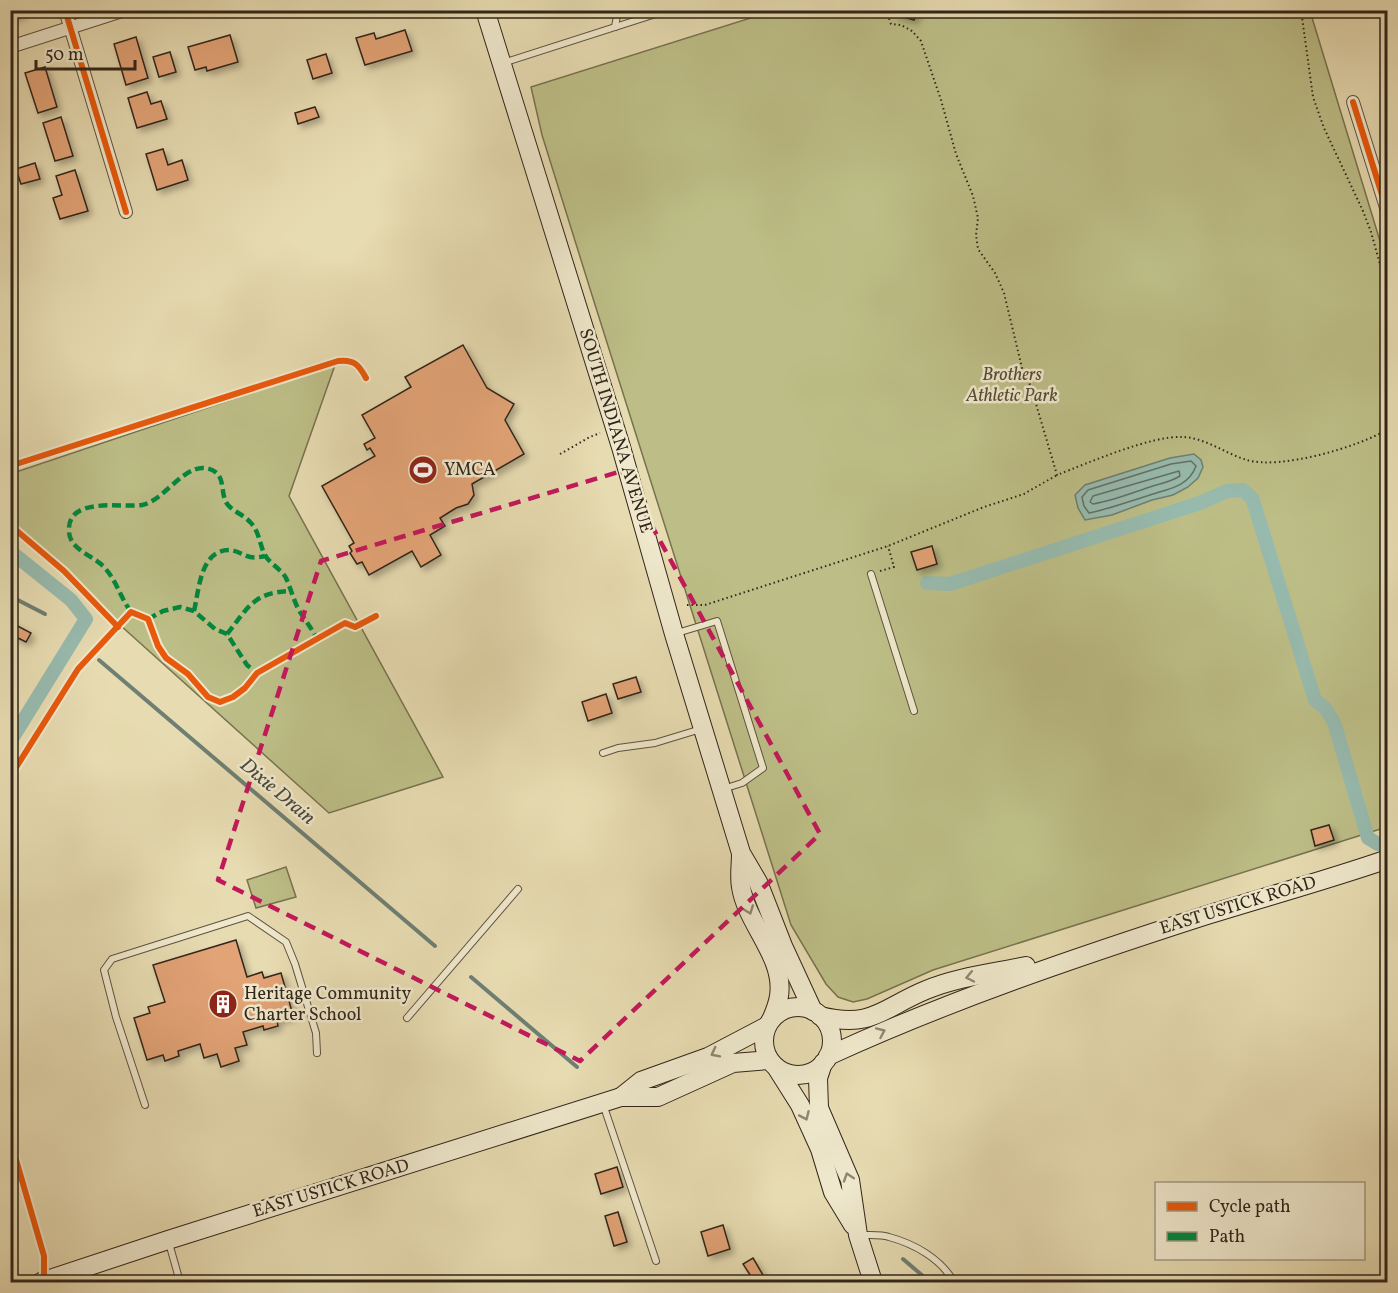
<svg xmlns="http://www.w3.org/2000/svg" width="1398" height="1293" font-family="Vollkorn,serif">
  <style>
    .green { fill: #bdbe87; stroke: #777250; stroke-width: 1.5 }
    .water { fill: #97bbaf; stroke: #6e7f73; stroke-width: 1.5 }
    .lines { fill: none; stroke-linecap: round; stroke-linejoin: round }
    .shore { stroke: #647064; stroke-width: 1.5 }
    .stream { stroke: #6e7f73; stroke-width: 4 }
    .canal { stroke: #97bbaf; stroke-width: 14 }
    .building { fill: #e2a376; stroke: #31251a; stroke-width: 1.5; filter: url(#shadow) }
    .lane-casing { stroke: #5e5240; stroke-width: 8 }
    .street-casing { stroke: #5e5240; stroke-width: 14 }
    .secondary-casing { stroke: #31251a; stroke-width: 20 }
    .path { stroke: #31251a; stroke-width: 2; stroke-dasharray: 1.5 3; stroke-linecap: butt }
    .lane { stroke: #efe8cc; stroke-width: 6 }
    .street { stroke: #efe8cc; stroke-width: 12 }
    .secondary { stroke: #efe8cc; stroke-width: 18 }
    .quiet { stroke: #00873e; stroke-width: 4.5; stroke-dasharray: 9 4.5; stroke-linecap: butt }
    .cycleway-casing { stroke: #efe8cc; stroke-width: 10 }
    .cycleway { stroke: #e8590c; stroke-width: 6 }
    .oneway { stroke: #908673 }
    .marked { fill: none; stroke: #c2185b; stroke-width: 4.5; stroke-dasharray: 12 8; stroke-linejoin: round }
    .labels { text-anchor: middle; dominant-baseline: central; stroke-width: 5; stroke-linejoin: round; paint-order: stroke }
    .park-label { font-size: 18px; font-style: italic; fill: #544b35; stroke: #efe8cc }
    .street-label { font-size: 18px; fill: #31251a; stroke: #efe8cc }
    .poi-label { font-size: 18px; fill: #31251a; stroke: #efe8cc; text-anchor: start }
    .water-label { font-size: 20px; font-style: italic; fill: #4a4a3f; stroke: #efe8cc }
  </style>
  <defs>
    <filter id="shadow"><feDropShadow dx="4" dy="4" stdDeviation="3" flood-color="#0004"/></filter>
  </defs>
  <rect width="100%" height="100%" fill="#e7dbb1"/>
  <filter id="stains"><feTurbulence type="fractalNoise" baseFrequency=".00333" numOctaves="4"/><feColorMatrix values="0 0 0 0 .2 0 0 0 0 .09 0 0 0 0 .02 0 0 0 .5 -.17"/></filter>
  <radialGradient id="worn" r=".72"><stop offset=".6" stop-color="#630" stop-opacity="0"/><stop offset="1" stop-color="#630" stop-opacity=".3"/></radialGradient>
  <g class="green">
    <polygon points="773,11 1310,11 1387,264 1387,827 933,970 867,999 853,1002 838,997 826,984 791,925 591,292 542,135 531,87"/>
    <polygon points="335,365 289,496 443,777 329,813 11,527 10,474"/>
    <polygon points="286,867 296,897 256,908 247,880"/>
  </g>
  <polygon class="water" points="1194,454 1201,460 1203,467 1198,478 1188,487 1173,495 1152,500 1112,515 1085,520 1078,508 1075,495 1085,485 1170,458"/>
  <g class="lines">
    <g class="shore">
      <path d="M1191,461L1196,466C1188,488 1166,489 1147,496C1127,502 1109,509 1089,513L1084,506L1082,497L1088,490L1171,464Z"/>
      <path d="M1179,471L1180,476C1169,483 1157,484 1144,489C1127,495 1111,501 1093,504L1090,502L1093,496Z"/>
    </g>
    <g class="stream">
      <polyline points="10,596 45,614"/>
      <polyline points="99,660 435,946"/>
      <polyline points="471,977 577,1067"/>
      <polyline points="903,1259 930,1282"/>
    </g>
    <g class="canal">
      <polyline points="10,551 71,600 86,619 10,742"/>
      <polyline points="927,583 950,584 1200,503 1227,491 1243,490 1252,498 1255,507 1315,700 1325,708 1334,722 1368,838 1378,844 1388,841"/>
    </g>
  </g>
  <g class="building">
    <polygon points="10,10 22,10 23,14 10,18"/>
    <polygon points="896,10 917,10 914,20 894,14"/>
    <polygon points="405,30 412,51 365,65 356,38 374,33 376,39"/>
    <polygon points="230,35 238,62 207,71 206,67 195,70 188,47"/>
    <polygon points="136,37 148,78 126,85 114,44"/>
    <polygon points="170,52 176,72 159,77 153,57"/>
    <polygon points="326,54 332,73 313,79 307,60"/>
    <polygon points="45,67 57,107 38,113 25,73"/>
    <polygon points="147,92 151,104 161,101 167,119 137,128 128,98"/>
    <polygon points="315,107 319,117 298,124 295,113"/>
    <polygon points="61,117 73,156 55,161 43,123"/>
    <polygon points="163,149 168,165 182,160 188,180 157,190 146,154"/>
    <polygon points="35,163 40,179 21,184 16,169"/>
    <polygon points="75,170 88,211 60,219 53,198 62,195 56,176"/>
    <polygon points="463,345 487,388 514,404 505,420 524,454 472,484 474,495 468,504 456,508 440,518 445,526 430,535 441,555 421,567 412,551 369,575 362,562 357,564 350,553 352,551 349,546 354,543 322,486 375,456 370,448 367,450 364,444 375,438 362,415 411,387 405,377"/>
    <polygon points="932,546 937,564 917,570 911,552"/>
    <polygon points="10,622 31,633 26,642 10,634"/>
    <polygon points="636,677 641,692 618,699 613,684"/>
    <polygon points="606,694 612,713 588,721 582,702"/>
    <polygon points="1329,825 1334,840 1315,846 1311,830"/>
    <polygon points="236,940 247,977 262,972 264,978 281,973 293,1015 277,1020 278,1026 264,1030 263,1026 243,1032 247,1045 235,1048 239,1061 221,1067 217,1054 204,1058 200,1044 178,1051 179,1056 165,1061 163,1055 147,1060 134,1018 150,1013 148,1007 165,1002 153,965"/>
    <polygon points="617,1167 623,1187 601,1194 595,1174"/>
    <polygon points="618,1212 627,1242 614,1246 605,1216"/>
    <polygon points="723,1225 730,1249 708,1256 701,1232"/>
    <polygon points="753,1258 763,1275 754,1281 743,1264"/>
  </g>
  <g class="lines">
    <g class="lane-casing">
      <g id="lane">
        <polyline points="615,27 618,10"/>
        <polyline points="503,63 665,11"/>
        <polyline points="871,574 914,711"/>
        <polyline points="677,633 717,621 763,768 742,783 723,789"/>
        <polyline points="603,753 618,748 655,743 701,729"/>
        <polyline points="407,1018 518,889"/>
        <polyline points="603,1104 656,1261"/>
        <polyline points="145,1105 116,1017 104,970 112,959 248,916 286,942 295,964 316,1033 317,1053"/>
        <path d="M861,1235C870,1235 881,1234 889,1237C915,1244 941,1259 954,1282"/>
        <polyline points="169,1243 180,1282"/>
      </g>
    </g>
    <g class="street-casing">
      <g id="street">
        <polyline points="65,10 126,212"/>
        <polyline points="10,47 125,10"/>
        <polyline points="1353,102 1388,214"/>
      </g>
    </g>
    <g class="secondary-casing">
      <g id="secondary">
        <polyline points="485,10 621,447 674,634 741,853 758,882 783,946 813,1011"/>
        <path d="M741,854C741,865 739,877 741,887C747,925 785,957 779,996C778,1003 775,1011 772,1018"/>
        <circle cx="798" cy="1041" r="34"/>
        <path d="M820,1016C873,1029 882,1008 926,990C957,977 993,973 1026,966"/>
        <path d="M828,1056C950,1000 1077,957 1204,916C1265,897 1327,880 1388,859"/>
        <polyline points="823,1063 818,1078 819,1108 850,1180 858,1235 873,1282"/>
        <polyline points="776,1067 800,1105 820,1149 833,1192 853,1225"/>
        <polyline points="621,1097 641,1081 708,1057 767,1026"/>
        <polyline points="41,1282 168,1240 621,1097 658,1097 733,1063 769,1060"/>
      </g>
    </g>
    <g class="path">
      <path d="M886,10L891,24L901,25L912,31L921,41L925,53L941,100L956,154L973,196L978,218L976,235L978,249L995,273L1004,293L1022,368L1031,387L1057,475C1088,463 1152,435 1183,437C1206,438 1226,454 1247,460C1280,470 1359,447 1388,429"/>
      <polyline points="1301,10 1313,97 1324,128 1363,211 1371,232 1388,293"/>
      <polyline points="857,12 863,10"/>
      <polyline points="560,454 590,437 600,433"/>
      <polyline points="880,571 894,567 888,546"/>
      <polyline points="687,605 705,605 888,546 984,507 1024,494 1057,475"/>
    </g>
    <use href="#lane" class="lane"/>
    <use href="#street" class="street"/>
    <use href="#secondary" class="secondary"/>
    <g class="quiet">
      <path d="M194,611C199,591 200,550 229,550C243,551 245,561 265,556"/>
      <path d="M131,612C120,597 116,579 103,566C92,555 69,549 69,531C67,496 122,508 142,505C165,501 187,458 212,470C227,477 219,494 228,505C234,512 244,515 250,522C260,532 259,544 265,555C269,563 281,569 286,578C291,589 294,602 300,612C306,621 312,629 317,639"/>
      <polyline points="148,619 163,611 180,607 194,611 215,629 227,634 247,665 257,673"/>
      <path d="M227,634C248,608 253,592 291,591"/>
    </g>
    <g class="cycleway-casing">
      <g id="cycleway">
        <polyline points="65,10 126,212"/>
        <polyline points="1353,102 1388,214"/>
        <path d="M10,466L338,361C354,359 359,365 366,378"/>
        <polyline points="10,525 64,571 118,627"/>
        <polyline points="10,777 78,669 131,612 148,619 158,646 166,658 188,674 208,697 220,702 233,697 245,688 257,673 345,623 355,627 376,616"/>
        <polyline points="10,1139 44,1256 44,1282"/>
      </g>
    </g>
    <use href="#cycleway" class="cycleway"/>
  </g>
  <defs><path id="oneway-chevron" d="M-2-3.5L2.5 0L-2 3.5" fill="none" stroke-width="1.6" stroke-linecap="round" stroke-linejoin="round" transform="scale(1.5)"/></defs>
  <g class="oneway">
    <use href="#oneway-chevron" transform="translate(749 910) rotate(70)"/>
    <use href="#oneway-chevron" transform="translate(970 977) rotate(168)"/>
    <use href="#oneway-chevron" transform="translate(881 1032) rotate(-24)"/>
    <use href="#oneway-chevron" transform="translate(715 1053) rotate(153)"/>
    <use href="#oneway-chevron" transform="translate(805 1116) rotate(66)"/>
    <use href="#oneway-chevron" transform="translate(848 1177) rotate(-108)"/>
  </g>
  <path class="marked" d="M622,471L820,834L580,1061L218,880L321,561Z"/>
  <defs>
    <g id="stadium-disc" transform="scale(1.5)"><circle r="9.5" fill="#8f2418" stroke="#efe8cc"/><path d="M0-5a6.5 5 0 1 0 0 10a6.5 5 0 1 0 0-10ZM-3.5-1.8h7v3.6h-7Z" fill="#fff"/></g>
    <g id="building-disc" transform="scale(1.5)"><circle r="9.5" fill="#8f2418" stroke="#efe8cc"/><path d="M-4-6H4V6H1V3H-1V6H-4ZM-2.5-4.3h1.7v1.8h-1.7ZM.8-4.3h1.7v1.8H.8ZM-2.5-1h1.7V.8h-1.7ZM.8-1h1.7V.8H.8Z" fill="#fff"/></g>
  </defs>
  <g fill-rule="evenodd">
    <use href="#stadium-disc" x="423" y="470"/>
    <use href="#building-disc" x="223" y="1004"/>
  </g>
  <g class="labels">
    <g class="park-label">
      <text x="1012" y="375">Brothers<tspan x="1012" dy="21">Athletic Park</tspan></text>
    </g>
    <g class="street-label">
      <text transform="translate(615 431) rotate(73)">SOUTH INDIANA AVENUE</text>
      <text transform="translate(1238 906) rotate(-17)">EAST USTICK ROAD</text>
      <text transform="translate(331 1189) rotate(-17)">EAST USTICK ROAD</text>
    </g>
    <g class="poi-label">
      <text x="444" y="470">YMCA</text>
      <text x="244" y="994">Heritage Community<tspan x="244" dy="21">Charter School</tspan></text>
    </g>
    <g class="water-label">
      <text transform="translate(277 792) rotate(40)">Dixie Drain</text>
    </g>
  </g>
  <rect width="1398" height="1293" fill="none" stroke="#e7dbb1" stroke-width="36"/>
  <rect x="12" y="12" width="1374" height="1269" fill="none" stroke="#31251a" stroke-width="3"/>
  <rect x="18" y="18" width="1362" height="1257" fill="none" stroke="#31251a" stroke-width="1.5"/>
  <rect x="1155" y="1182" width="210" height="78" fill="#efe8cc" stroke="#a39a85" stroke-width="1.5"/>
  <rect x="1167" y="1202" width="30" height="9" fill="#e8590c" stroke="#a39a85" stroke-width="1.5"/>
  <text x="1209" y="1212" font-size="18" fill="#31251a">Cycle path</text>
  <rect x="1167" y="1232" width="30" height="9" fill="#00873e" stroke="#a39a85" stroke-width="1.5"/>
  <text x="1209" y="1242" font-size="18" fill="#31251a">Path</text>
  <path d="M36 60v9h99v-9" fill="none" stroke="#31251a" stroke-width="3"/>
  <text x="45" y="60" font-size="18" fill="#31251a" stroke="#efe8cc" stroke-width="4.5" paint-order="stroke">50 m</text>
  <rect width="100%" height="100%" filter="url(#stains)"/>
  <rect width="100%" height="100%" fill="url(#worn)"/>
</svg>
